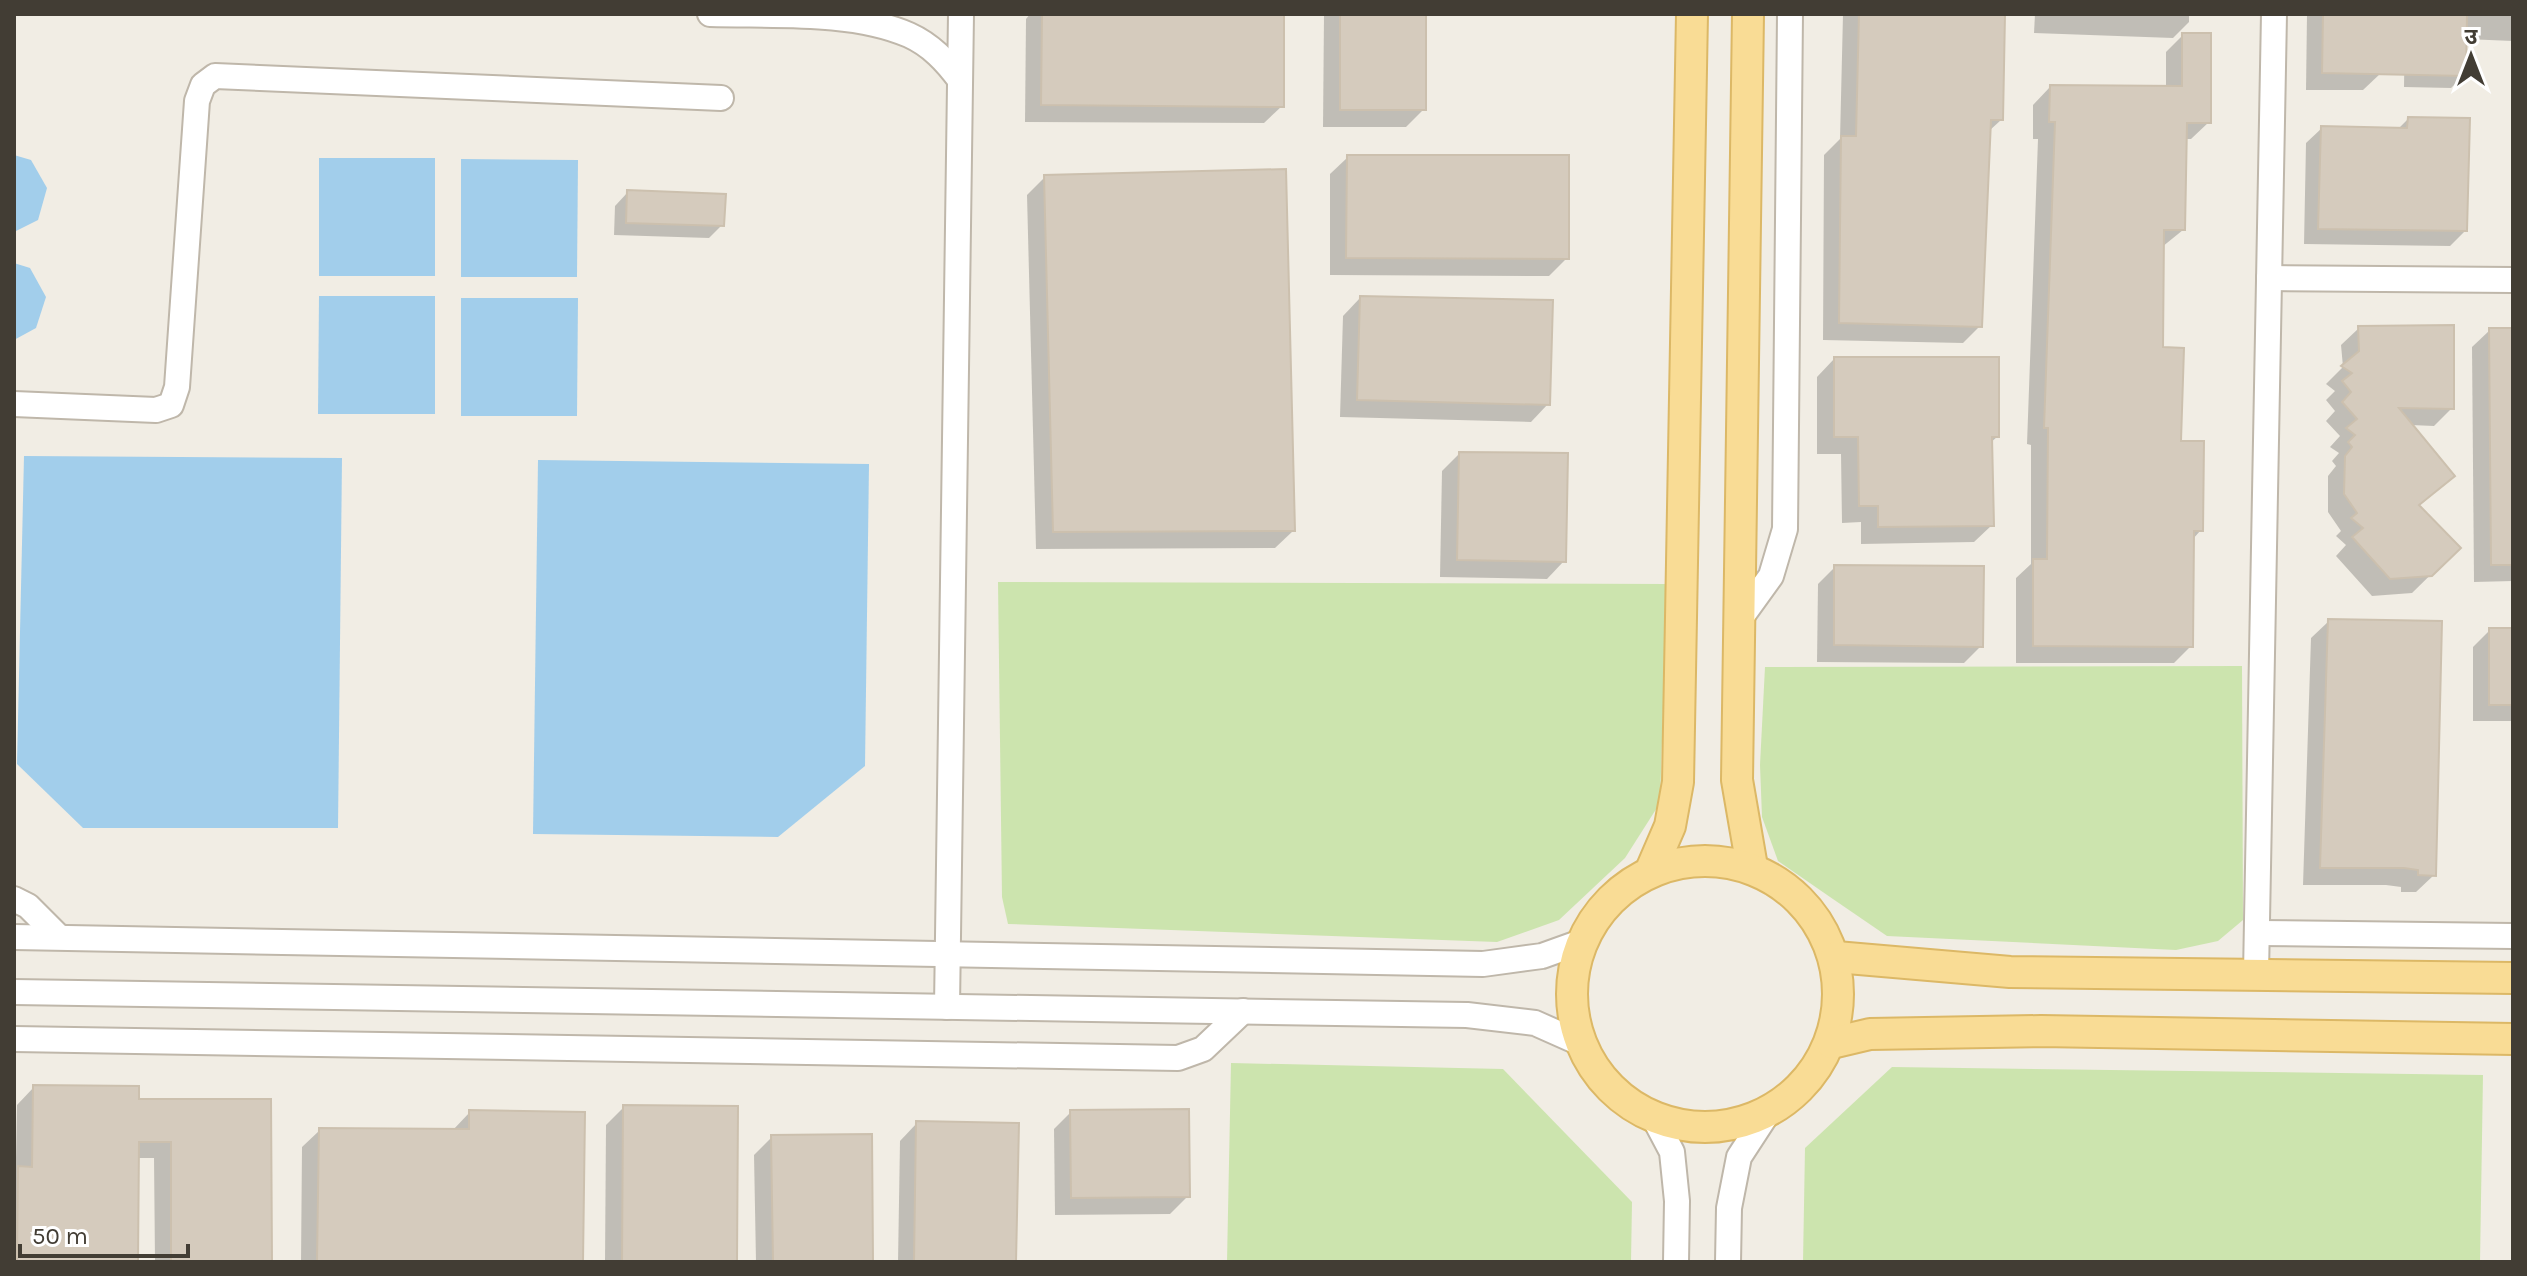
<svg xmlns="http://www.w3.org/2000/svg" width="2527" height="1276" font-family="Karla,'Noto Sans Devanagari',sans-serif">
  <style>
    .green { fill: #cce4ae }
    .water { fill: #a2ceeb }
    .shadow { fill: #0003 }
    .building { fill: #d5cbbd; stroke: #ccc0ae; stroke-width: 2 }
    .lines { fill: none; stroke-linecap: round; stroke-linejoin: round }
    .minor-casing { stroke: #bfb7aa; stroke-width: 28 }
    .major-casing { stroke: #dcb866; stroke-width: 34 }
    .minor { stroke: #fff; stroke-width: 24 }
    .major { stroke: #f9dc95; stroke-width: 30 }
  </style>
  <rect width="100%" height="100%" fill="#f1ede4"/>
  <g class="green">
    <polygon points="998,582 1667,584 1660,803 1625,858 1559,920 1497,942 1008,924 1002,897"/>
    <polygon points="2242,666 2243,920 2218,941 2176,950 1887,936 1830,897 1778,861 1762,817 1760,765 1765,667"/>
    <polygon points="1231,1063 1503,1069 1632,1202 1631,1262 1227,1262"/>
    <polygon points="1892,1067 2483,1075 2480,1262 1803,1262 1805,1148"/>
  </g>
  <g class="water">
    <polygon points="14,155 31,160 47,188 38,220 14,232"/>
    <rect x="319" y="158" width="116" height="118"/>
    <polygon points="461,159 578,160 577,277 461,277"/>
    <polygon points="14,263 30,268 46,297 36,328 14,340"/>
    <polygon points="319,296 435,296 435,414 318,414"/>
    <polygon points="461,298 578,298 577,416 461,416"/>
    <polygon points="24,456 342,458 338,828 83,828 17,764"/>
    <polygon points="538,460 869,464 865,766 778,837 533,834"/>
  </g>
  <g class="shadow">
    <polygon points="1030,14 1282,14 1282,106 1264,123 1025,122 1026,19"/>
    <polygon points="1324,14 1424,14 1424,109 1406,127 1323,127"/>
    <polygon points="1843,14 2003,14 2001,120 1989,131 1980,326 1963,343 1823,340 1824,155 1840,139"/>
    <polygon points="2035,14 2189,14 2189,22 2173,38 2034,33"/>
    <polygon points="2307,14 2381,14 2381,73 2363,90 2306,90"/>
    <polygon points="2405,14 2513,14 2513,41 2465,39 2464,75 2451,88 2404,87"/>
    <polygon points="2183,35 2209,122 2191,139 2185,139 2183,230 2162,247 2161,349 2179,443 2201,530 2192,540 2191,646 2174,663 2016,663 2016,578 2031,564 2031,445 2027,444 2038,139 2033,139 2033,105 2050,87 2166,88 2166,52"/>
    <polygon points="2408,119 2465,231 2450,246 2304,244 2306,143 2322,128 2397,130"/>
    <polygon points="1348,157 1567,258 1549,276 1330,275 1330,174"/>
    <polygon points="1045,177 1293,531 1275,548 1036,549 1027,195"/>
    <polygon points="628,192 722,225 709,238 614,235 615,206"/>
    <polygon points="1360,298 1548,404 1531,422 1340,417 1343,316"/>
    <polygon points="2359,328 2452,408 2434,426 2411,425 2453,476 2418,507 2458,548 2412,593 2372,596 2336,556 2346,545 2336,536 2341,531 2328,512 2328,476 2336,466 2332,461 2339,453 2330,447 2340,436 2326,421 2335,411 2326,400 2335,391 2326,384 2343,367 2341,345"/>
    <polygon points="2490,330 2513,330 2513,581 2474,582 2472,347"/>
    <polygon points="1834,359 1997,437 1990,443 1992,525 1974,542 1861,544 1861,522 1842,523 1841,454 1817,454 1817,377"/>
    <polygon points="1459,454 1564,561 1547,579 1440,577 1442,471"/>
    <polygon points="1835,567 1981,646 1964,663 1817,662 1818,584"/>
    <polygon points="2329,621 2434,875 2416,892 2401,892 2401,887 2386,885 2303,885 2311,638"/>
    <polygon points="2490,630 2513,630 2513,721 2473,721 2473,647"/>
    <polygon points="34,1087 137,1101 269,1101 270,1262 155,1262 154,1158 137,1158 136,1262 14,1262 17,1105"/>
    <polygon points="624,1107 735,1262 605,1262 606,1125"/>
    <polygon points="470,1112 581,1262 301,1262 302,1147 320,1130 452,1131"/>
    <polygon points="1071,1112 1188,1196 1170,1214 1055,1215 1054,1129"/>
    <polygon points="917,1123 1014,1262 898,1262 900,1141"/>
    <polygon points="772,1137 871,1262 756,1262 754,1155"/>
  </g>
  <g class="building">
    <polygon points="1042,14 1284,14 1284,107 1041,105"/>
    <rect x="1340" y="14" width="86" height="96"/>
    <polygon points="1859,14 2005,14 2003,120 1991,120 1982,327 1839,323 1841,136 1856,136"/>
    <polygon points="2323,14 2467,14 2466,76 2322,73"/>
    <polygon points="2182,33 2211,33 2211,123 2187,123 2185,230 2164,230 2163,347 2184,348 2181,441 2204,441 2203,531 2194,531 2193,647 2033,646 2033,559 2047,559 2048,428 2044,428 2055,122 2049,122 2050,85 2182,86"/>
    <polygon points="2408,117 2470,118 2467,231 2318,229 2321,126 2407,128"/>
    <polygon points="1347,155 1569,155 1569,259 1346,258"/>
    <polygon points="1286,169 1295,531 1053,532 1044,175"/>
    <polygon points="627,190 726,194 724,226 626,223"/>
    <polygon points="1360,296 1553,300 1550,405 1357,400"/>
    <polygon points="2454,325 2454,409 2399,408 2455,476 2419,505 2461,548 2432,576 2390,579 2352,537 2363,528 2351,518 2357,513 2344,494 2345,456 2352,447 2348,442 2355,435 2346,428 2357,419 2342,402 2351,392 2342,381 2352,373 2341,366 2359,351 2358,326"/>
    <polygon points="2489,328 2513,328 2513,565 2491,565"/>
    <polygon points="1834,357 1999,357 1999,437 1992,437 1994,526 1878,527 1878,506 1859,506 1858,437 1834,437"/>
    <polygon points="1459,452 1568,453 1566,562 1457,560"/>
    <polygon points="1834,565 1984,566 1983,647 1834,645"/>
    <polygon points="2328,619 2442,621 2436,876 2418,875 2418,870 2404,868 2320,868"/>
    <rect x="2489" y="628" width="24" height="77"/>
    <polygon points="33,1085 139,1086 139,1099 271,1099 272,1262 171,1262 171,1142 139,1142 138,1262 17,1262 18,1166 32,1167"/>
    <polygon points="623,1105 738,1106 737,1262 622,1262"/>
    <polygon points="1189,1109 1190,1197 1071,1198 1070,1110"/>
    <polygon points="469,1110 585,1112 583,1262 317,1262 319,1128 469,1129"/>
    <polygon points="916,1121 1019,1123 1016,1262 914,1262"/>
    <polygon points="872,1134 873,1262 773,1262 771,1135"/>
  </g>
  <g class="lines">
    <g class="minor-casing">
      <g id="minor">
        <path d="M710,14C771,16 852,10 909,35C931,45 946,61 960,80"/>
        <polyline points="2269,278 2513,280"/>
        <polyline points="14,404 156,410 171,405 177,387 197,101 203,85 215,76 721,98"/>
        <polyline points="1740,619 1771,576 1785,529 1790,14"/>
        <polyline points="14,899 28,906 59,937"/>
        <polyline points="2258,933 2513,936"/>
        <polyline points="14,937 1483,964 1542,956 1581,942"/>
        <polyline points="2256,974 2274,14"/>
        <polyline points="14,992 1467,1015 1535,1023 1580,1043"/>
        <polyline points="947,1007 961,14"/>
        <polyline points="14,1039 1178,1058 1203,1049 1243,1011"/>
        <polyline points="1654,1118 1672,1152 1677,1201 1676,1262"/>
        <polyline points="1728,1262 1729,1208 1739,1157 1767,1114"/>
      </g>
    </g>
    <g class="major-casing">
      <g id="major">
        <polyline points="1748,14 1737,780 1752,867"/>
        <circle cx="1705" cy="994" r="133"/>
        <polyline points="1651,870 1670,826 1678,782 1692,14"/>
        <polyline points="1836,957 2010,972 2513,978"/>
        <polyline points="1832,1043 1870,1034 2041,1031 2513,1039"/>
      </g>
    </g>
    <use href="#minor" class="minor"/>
    <use href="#major" class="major"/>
  </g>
  <rect width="2527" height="1276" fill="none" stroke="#423d34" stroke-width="32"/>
  <g transform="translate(2471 56)" stroke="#ffffff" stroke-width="6" paint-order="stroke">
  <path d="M0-6L14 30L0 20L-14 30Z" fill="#423d34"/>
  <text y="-12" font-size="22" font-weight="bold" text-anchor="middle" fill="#423d34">उ</text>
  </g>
  <path d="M20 1244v12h168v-12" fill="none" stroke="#423d34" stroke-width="4"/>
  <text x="32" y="1244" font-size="24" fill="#423d34" stroke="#ffffff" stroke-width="6" paint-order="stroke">50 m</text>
</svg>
